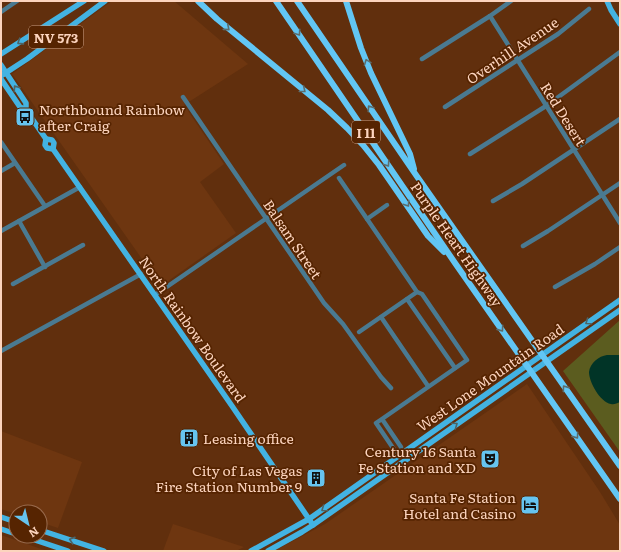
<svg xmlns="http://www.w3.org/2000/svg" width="621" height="552" viewBox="0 0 621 552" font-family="Literata,serif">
<rect width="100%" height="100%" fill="#612f0d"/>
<g fill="#6e3610">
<polygon points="112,1 174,1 248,64 184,105 224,164 200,182 236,233 161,286 12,74"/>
<polygon points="527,384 600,492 620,525 620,551 274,551 325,524"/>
<polygon points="1,431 82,462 58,528 40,522 40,512 16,512 16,514 1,509"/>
<polygon points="173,524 244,547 236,551 163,551"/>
<polygon points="1,535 47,551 1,551"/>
</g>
<polygon fill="#5b5c1f" points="620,320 620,452 563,371"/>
<path fill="#013427" d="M607 355H620V402C617 403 614 405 611 404 600 402 589 382 589 372 590 363 599 356 607 355Z"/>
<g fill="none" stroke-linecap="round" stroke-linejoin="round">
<g stroke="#4a7a91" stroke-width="4.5">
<polyline points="1,12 17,1"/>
<polyline points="490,16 620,223"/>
<polyline points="422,59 490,16 511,1"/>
<polyline points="183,97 324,303 343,324 381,377 391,388"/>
<polyline points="445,107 558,34 589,9"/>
<polyline points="1,142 45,206"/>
<polyline points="470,154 546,106 620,52"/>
<polyline points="1,171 15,163"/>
<polyline points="339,178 417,292 422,294 467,360 382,419 376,423 395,451 401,454 401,447 382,419"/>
<polyline points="493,201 522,184 620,119"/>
<polyline points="367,219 387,205"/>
<polyline points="19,221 45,267"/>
<polyline points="1,231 80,187"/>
<polyline points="523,246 548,231 620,183"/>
<polyline points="13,284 83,245"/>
<polyline points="555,287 595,264 620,247"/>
<polyline points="155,295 232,242 344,165"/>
<polyline points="407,299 455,368"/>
<polyline points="381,317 428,386"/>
<polyline points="359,332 417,292"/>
<polyline points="1,351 141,274"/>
</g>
<g stroke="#43b3e2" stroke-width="5.5">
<polyline points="607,1 611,10 620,24"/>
<polyline points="1,54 84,1"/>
<polyline points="1,65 26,103 26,110"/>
<polyline points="1,76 27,59 105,1"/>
<polyline points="1,79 20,107 26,110 46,139 45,145 47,148 53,149 232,406 313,525"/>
<polyline points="46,139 52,140 54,143 53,149"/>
<polyline points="1,517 16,522"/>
<polyline points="1,529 16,534"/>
<polyline points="40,530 104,551"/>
<polyline points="23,536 68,551"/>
<polyline points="251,551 309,519 620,300"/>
<polyline points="268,551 302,532 313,525 620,310"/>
</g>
<g stroke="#62c6f4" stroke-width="6">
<polyline points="198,1 217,19 328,110 347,128 363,145 379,165 428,236 444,252"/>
<polyline points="276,1 455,263 620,499"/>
<polyline points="297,1 416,175 620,466"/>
<polyline points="346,1 361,48 371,73 410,154 414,169"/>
</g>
</g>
<defs><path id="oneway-chevron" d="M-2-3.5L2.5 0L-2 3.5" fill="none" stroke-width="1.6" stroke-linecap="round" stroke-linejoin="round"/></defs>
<g stroke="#5b6d6e">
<use href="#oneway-chevron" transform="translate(227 28) rotate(40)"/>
<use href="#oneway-chevron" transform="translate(298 33) rotate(56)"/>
<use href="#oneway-chevron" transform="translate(367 62) rotate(-111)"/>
<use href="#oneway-chevron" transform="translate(303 90) rotate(39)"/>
<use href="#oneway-chevron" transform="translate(370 108) rotate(-124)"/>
<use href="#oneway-chevron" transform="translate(387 164) rotate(56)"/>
<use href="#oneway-chevron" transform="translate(407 204) rotate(56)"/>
<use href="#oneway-chevron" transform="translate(501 329) rotate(55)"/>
<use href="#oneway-chevron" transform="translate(565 388) rotate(-125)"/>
<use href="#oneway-chevron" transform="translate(576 436) rotate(55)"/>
</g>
<g stroke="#4d6466">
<use href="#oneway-chevron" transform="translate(20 42) rotate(147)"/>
<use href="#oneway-chevron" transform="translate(16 88) rotate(-124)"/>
<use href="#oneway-chevron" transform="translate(588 322) rotate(145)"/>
<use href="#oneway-chevron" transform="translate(455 425) rotate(-35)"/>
<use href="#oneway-chevron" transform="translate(324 509) rotate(145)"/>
<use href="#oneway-chevron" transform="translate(72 540) rotate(-162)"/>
</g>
<defs>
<symbol id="bus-square" viewBox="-11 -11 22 22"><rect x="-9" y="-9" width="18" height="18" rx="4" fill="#66c4ef" stroke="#562401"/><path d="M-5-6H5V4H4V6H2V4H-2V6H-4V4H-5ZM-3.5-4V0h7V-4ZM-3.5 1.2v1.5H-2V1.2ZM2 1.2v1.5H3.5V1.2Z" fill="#111"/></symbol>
<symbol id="building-square" viewBox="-11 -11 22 22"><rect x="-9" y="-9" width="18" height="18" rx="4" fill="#66c4ef" stroke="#562401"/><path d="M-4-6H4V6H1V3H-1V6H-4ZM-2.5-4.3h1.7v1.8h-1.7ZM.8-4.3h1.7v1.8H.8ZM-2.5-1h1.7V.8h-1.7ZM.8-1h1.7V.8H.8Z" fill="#111"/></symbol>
<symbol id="theatre-square" viewBox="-11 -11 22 22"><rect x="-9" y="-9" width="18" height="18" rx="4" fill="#66c4ef" stroke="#562401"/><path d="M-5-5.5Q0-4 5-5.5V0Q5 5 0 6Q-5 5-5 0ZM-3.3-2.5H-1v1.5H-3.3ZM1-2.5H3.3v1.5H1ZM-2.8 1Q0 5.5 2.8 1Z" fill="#111"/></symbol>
<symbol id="hotel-square" viewBox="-11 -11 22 22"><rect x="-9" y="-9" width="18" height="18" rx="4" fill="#66c4ef" stroke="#562401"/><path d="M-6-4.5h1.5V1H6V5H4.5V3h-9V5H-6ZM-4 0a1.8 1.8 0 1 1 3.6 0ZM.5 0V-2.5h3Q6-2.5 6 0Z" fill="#111"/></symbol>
</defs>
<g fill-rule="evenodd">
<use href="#bus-square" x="14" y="106" width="22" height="22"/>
<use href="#building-square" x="178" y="427" width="22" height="22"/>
<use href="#theatre-square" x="479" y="448" width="22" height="22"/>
<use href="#building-square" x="305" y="467" width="22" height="22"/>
<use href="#hotel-square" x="519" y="494" width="22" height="22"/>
</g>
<g text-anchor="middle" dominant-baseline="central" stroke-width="3.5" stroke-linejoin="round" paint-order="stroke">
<g fill="#562401" stroke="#ca9f85" stroke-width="1">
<rect x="29" y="26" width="54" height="22" rx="3"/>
<rect x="352" y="121" width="28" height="22" rx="3"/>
</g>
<g font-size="13" font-weight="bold" fill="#fcd4be">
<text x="56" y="37">NV 573</text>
<text x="366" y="132">I 11</text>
</g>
<g font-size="14" fill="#fcd4be" stroke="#562401">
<text transform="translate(512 50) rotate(-34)">Overhill Avenue</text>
<text transform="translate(564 114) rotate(58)">Red Desert</text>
<text transform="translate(293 239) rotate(56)">Balsam Street</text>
<text transform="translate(457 244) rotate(55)">Purple Heart Highway</text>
<text transform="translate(193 329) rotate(55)">North Rainbow Boulevard</text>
<text transform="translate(490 377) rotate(-35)">West Lone Mountain Road</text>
</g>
<g font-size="14" fill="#fcd4be" stroke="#562401" text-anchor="end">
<text x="39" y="109" text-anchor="start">Northbound Rainbow<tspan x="39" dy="16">after Craig</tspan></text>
<text x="203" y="438" text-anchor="start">Leasing office</text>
<text x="476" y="451">Century 16 Santa<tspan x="476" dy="16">Fe Station and XD</tspan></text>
<text x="302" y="470">City of Las Vegas<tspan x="302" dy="16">Fire Station Number 9</tspan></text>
<text x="516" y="497">Santa Fe Station<tspan x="516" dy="16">Hotel and Casino</tspan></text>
</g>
</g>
<rect width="621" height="552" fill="none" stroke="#fcd4be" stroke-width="4"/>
<g transform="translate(28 524) rotate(145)"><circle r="19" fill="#562401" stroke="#986a4d"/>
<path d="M0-3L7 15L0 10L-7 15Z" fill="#66c4ef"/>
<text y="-6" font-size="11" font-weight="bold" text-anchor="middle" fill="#fcd4be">N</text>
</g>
</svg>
